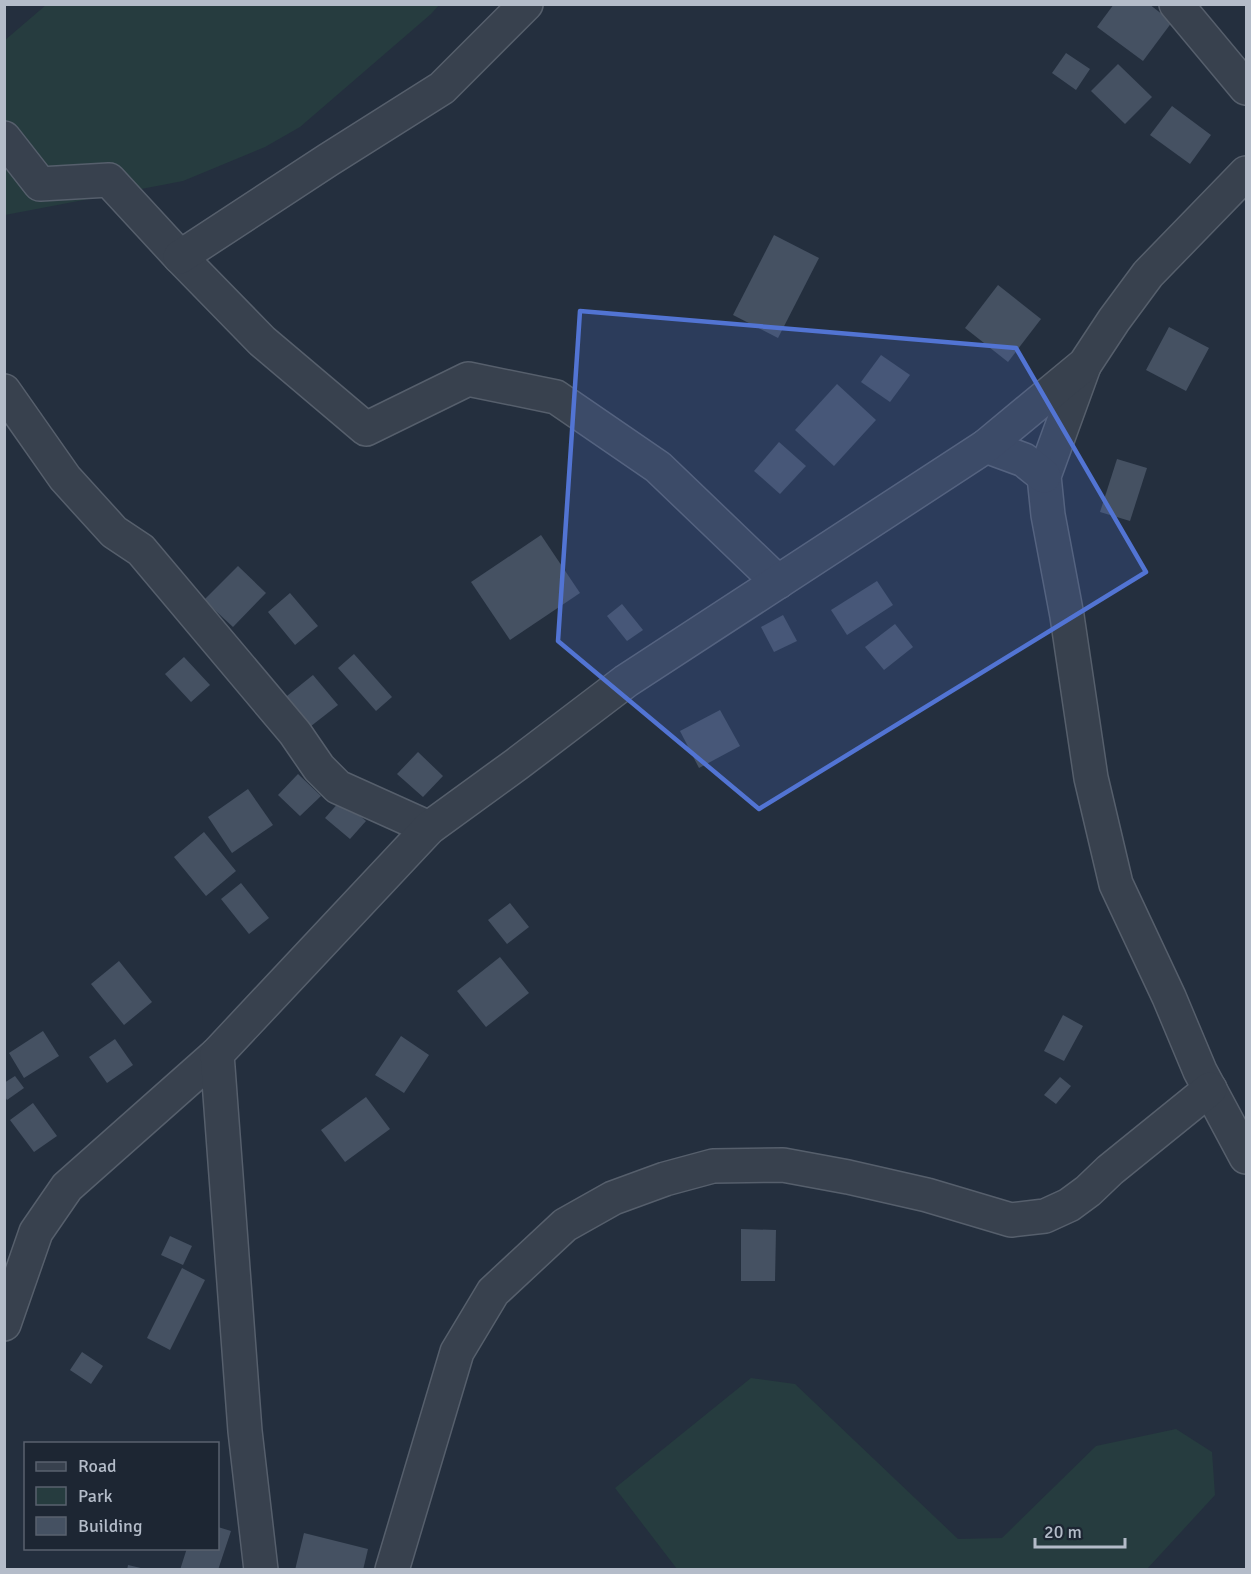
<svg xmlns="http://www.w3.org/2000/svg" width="1251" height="1574" viewBox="0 0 1251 1574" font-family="Signika,sans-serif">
<rect width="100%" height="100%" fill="#242f3e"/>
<g fill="#263c3f">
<polygon points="46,5 439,5 431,14 300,127 265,147 183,181 5,215 4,41"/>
<polygon points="751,1378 795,1384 958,1539 1002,1538 1096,1446 1176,1429 1212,1452 1215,1495 1147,1569 677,1569 615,1488"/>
</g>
<g fill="#455162">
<polygon points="1114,4 1149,4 1172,22 1143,61 1097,27"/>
<polygon points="1066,53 1090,69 1076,90 1052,73"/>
<polygon points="1118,64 1152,97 1125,124 1091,91"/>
<polygon points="1172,106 1211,135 1190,164 1150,135"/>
<polygon points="774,235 819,258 778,338 733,315"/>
<polygon points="998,285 1041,319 1008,362 965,328"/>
<polygon points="1169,327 1209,348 1186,391 1146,370"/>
<polygon points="881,355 910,375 890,402 861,382"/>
<polygon points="837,384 876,420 834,466 795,430"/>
<polygon points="779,442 806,466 780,494 754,471"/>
<polygon points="1117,459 1147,468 1130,521 1100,512"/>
<polygon points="541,535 580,593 510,640 471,582"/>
<polygon points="238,566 266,593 233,627 204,600"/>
<polygon points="877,581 893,605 847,635 831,610"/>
<polygon points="290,593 318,626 295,645 268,612"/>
<polygon points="622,604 643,630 627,641 607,616"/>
<polygon points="783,615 797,641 774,652 761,627"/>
<polygon points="895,624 913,647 884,670 865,647"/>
<polygon points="354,654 392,697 376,711 338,668"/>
<polygon points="184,657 210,685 191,702 165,674"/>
<polygon points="313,675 338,705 306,730 282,700"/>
<polygon points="720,710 740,746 699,768 680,731"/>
<polygon points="418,752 443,776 423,797 397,774"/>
<polygon points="298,774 321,796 300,816 278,795"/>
<polygon points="248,789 273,825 232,853 208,817"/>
<polygon points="341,800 366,821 350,839 325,818"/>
<polygon points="204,832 236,871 206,896 174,857"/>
<polygon points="241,883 269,918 249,934 221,899"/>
<polygon points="510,903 529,927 507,944 488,920"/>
<polygon points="500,957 529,993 486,1027 457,991"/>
<polygon points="119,961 152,1002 124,1025 91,984"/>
<polygon points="1063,1015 1083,1026 1064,1061 1044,1051"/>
<polygon points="43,1031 59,1056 24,1078 9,1053"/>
<polygon points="401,1036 429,1055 404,1093 375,1075"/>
<polygon points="115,1039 133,1065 107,1083 89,1057"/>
<polygon points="15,1076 24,1088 7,1100 4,1095 4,1083"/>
<polygon points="1060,1077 1071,1086 1056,1104 1044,1095"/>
<polygon points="366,1097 390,1129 345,1162 321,1130"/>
<polygon points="33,1103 57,1136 34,1152 10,1120"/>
<polygon points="741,1229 776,1230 775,1281 741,1281"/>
<polygon points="170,1236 192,1246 183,1265 161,1255"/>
<polygon points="182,1268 205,1280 170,1350 147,1338"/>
<polygon points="82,1352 103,1366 91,1384 70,1370"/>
<polygon points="218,1527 231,1531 218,1570 180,1570 187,1548 218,1548"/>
<polygon points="304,1533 368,1549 363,1570 295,1570"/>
<polygon points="128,1565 145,1569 145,1570 127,1570"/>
</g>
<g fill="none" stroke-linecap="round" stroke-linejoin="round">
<defs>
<g id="minor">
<polyline points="1176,4 1246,88"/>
<polyline points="4,138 40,184 109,180 180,257 262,341 366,429 468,379 556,397 658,467 778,582"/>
<polyline points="180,257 328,160 442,88 526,4"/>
<polyline points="1084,366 1044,476 1048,515 1067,616 1091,778 1116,884 1169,997 1200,1071 1246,1157"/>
<polyline points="4,391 65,478 114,532 141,550 295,733 319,768 338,787 429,828"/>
<polyline points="986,446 1024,460 1044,476"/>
<polyline points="4,1324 36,1232 67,1187 217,1054"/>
<polyline points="261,1570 245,1431 217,1054 429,828 517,764 626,681 986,446 1085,364 1114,320 1148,274 1246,173"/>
<polyline points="392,1570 457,1352 493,1292 565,1225 613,1198 665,1179 713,1166 783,1165 848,1177 927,1195 1011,1220 1045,1216 1069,1205 1088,1191 1110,1170 1210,1089"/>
</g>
</defs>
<use href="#minor" stroke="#565f6c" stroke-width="36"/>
<use href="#minor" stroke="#38414e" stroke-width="33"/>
</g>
<path fill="#5274d3" fill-opacity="0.2" stroke="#5274d3" stroke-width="4.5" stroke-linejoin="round" d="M580 311 1016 348 1146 572 759 809 558 641Z"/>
<rect width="1251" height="1574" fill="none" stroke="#b4bcc9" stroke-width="12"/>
<rect x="24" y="1442" width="195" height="108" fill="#1d2633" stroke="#59626f" stroke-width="1.5"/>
<rect x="36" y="1462" width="30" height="9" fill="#38414e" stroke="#59626f" stroke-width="1.5"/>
<text x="78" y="1472" font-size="18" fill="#b4bcc9">Road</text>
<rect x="36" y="1487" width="30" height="18" fill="#263c3f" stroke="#59626f" stroke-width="1.5"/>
<text x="78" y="1502" font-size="18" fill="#b4bcc9">Park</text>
<rect x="36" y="1517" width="30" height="18" fill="#455162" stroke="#59626f" stroke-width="1.5"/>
<text x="78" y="1532" font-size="18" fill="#b4bcc9">Building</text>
<path d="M1035 1538v9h90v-9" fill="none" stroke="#b4bcc9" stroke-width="3"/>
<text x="1044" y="1538" font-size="18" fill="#b4bcc9" stroke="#1d2633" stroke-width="4.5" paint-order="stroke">20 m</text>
</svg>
